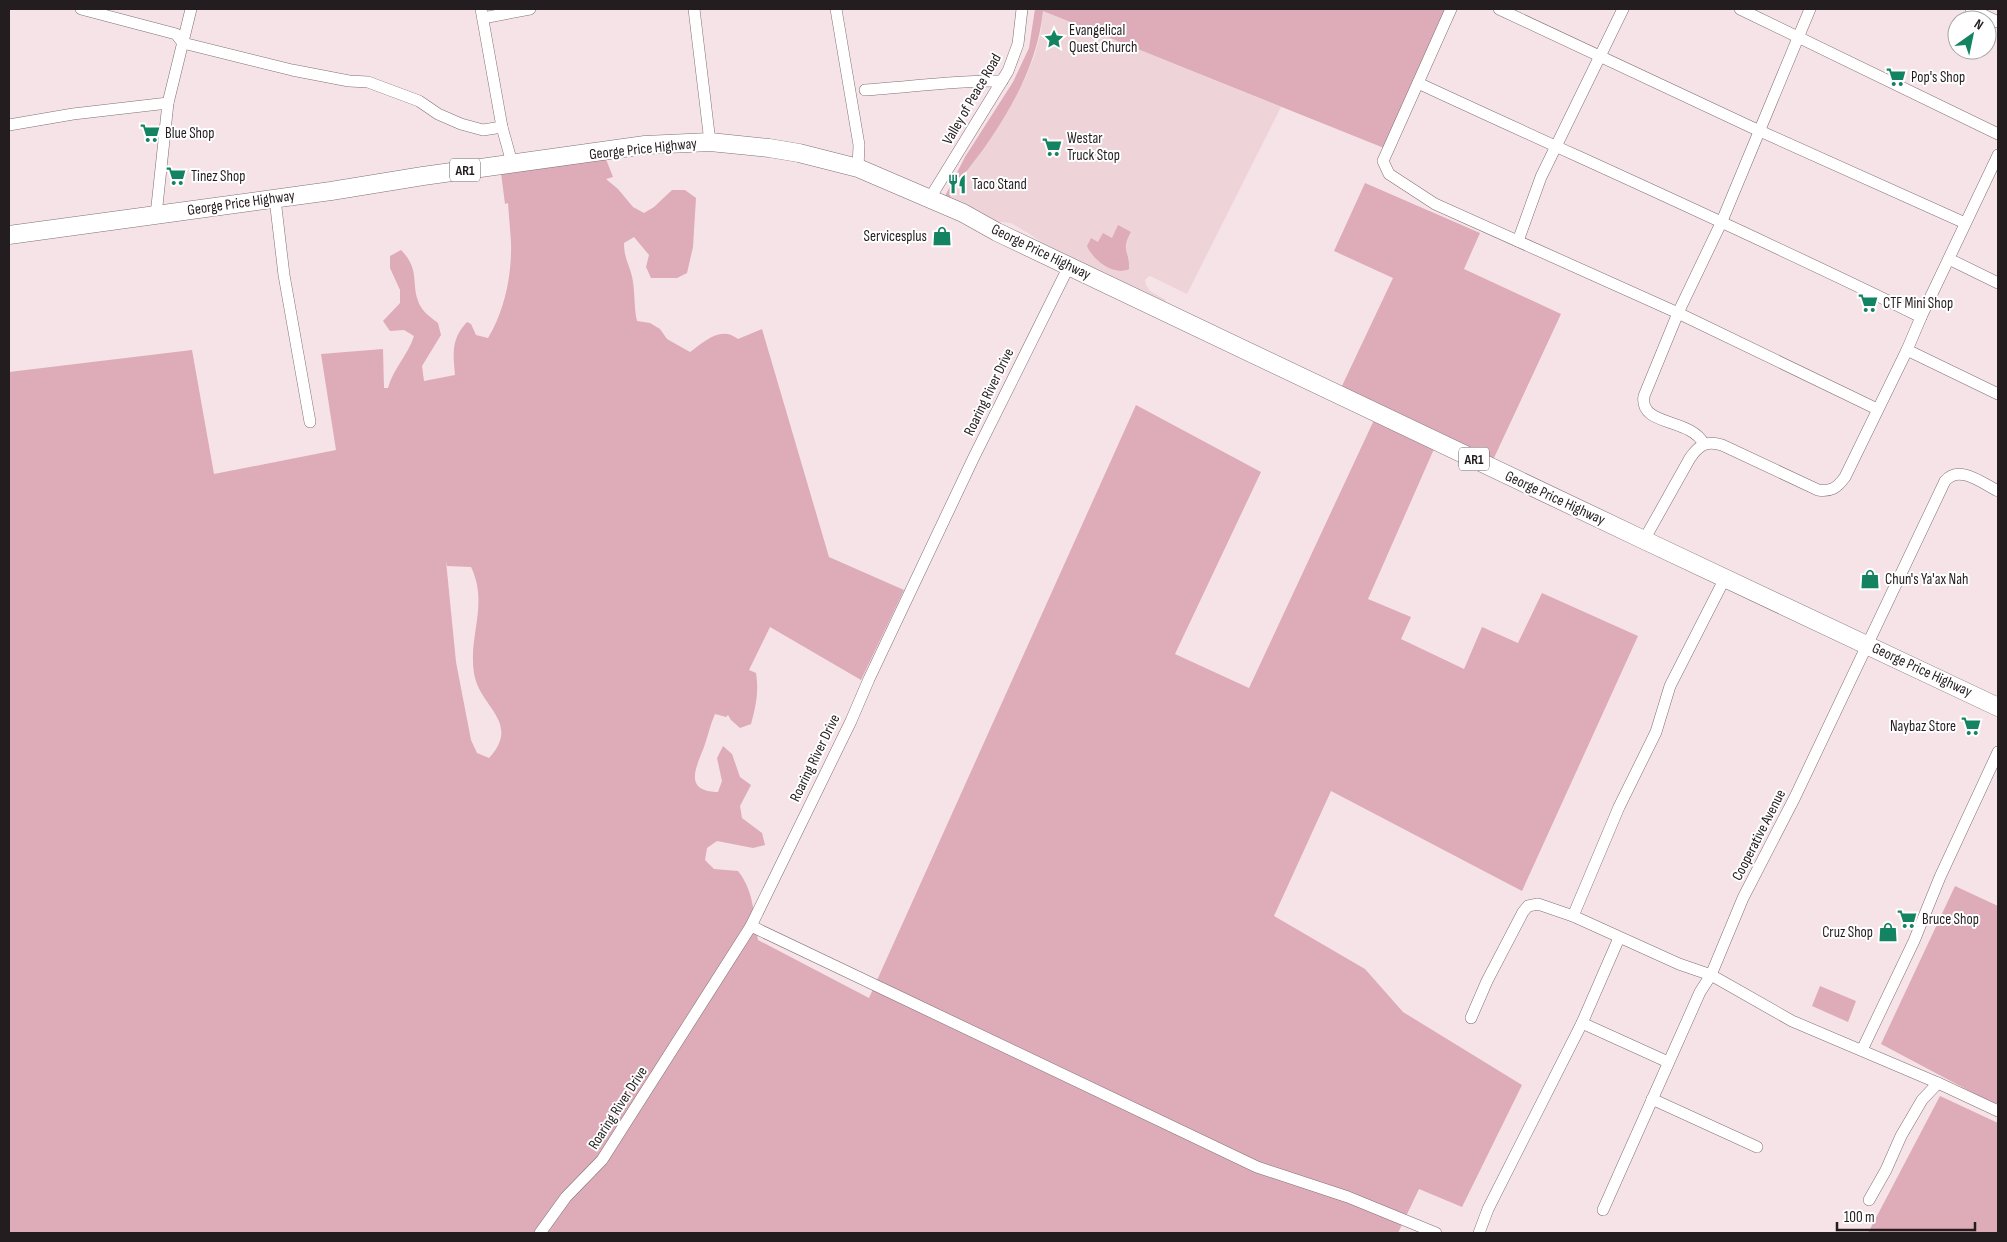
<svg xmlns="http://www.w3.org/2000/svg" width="2007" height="1242" viewBox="0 0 2007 1242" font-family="'Sofia Sans Condensed',sans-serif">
<rect width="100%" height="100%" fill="#f6e3e7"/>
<path fill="#eed3d9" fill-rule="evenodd" d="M1043 11 1281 107 1187 294 1150 276 1147 278 1145 280 1146 285 1150 291 1166 300 1164 304 1050 249 1030 234 1011 223 991 221 948 201 956 184 987 144 1024 81 1034 57 1041 32ZM1131 232 1126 241 1125 250 1126 271H1116L1107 267 1090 253 1091 238 1098 242Z"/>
<g fill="#deabb8" fill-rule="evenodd">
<path d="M1035 9H1446L1384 148 1043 11C1038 60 1015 103 987 144 974 163 958 179 948 201L944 198 965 157 1013 82 1029 48Z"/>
<path d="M606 159 613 177 606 179 618 189 633 207 644 213 654 207 672 190H685L696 198 693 247 687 273 677 278H651L646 267 649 255 634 237 624 243C624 261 631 266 633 282 635 295 634 308 637 321L650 323 660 329 667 339 690 352C704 342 721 325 738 339L762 329 829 557 904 590 861 680 770 627 749 670 756 673C759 691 756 706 751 724L740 728 731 720 728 715 726 717 715 714C710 725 708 736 704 747 696 768 683 791 718 792L722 781 717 758 723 746 732 754 740 777 751 785 740 806 742 818 762 833 765 845 753 848 717 841 707 848 705 860 714 869 738 871C754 891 754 916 758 940L869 998 1136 405 1261 472 1175 654 1249 688 1374 420 1434 449 1368 599 1411 617 1401 639 1464 669 1482 627 1518 643 1542 593 1638 636 1522 891 1331 791 1274 916 1365 969 1403 1012 1522 1085 1462 1207 1419 1189 1398 1233H9V372L192 350 214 474 336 450 321 354 383 349 384 388H388C393 369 408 355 414 336L404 330 390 331 383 321 400 303V290L390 268V256L401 250C422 271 409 286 421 307 425 314 432 318 438 323L441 335 422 366 424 381 455 375C453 353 451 339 467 322L471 324 476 335 488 338C505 310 512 274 511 242 510 229 509 216 508 203L505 204 501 173ZM446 561 447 566 471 567C489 604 468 636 474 673 479 707 522 722 489 758L477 753 471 740 456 662Z"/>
<polygon points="1365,183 1480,233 1464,269 1561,314 1493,460 1341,388 1393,278 1334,251"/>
<path d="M1118 225 1131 232C1120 251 1130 251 1129 269 1114 277 1092 259 1087 246L1091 238 1098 242 1103 233 1112 238Z"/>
<polygon points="1955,886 1998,906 1998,1103 1994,1104 1881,1044"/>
<polygon points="1820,986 1856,1001 1848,1022 1812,1006"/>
<polygon points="1940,1096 1998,1123 1998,1233 1868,1233"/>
</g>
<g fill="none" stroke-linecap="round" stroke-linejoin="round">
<defs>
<g id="minor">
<polyline points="81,9 176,34 183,43 292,70 349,81 368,82 419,101 438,114 461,124 483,130 502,127"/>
<polyline points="481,9 502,127 512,163"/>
<polyline points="694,9 710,142"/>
<polyline points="836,9 859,145 858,168"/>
<polyline points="1451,9 1383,161 1389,174 1435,204 1678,313 1877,409"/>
<polyline points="1499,9 1751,127 1965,223"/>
<polyline points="1740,9 1998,134"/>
<polyline points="1971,9 1998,22"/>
<polyline points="483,18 530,9"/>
<path d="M1418 83C1586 161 1755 235 1921 317"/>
<path d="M865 90C910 87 957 80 1002 81"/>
<polyline points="9,125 73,114 168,103"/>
<polyline points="930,198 1008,71 1018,44 1022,9"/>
<polyline points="275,199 284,275 310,422"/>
<polyline points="156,215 168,103 191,9"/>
<polyline points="1518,241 1541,177 1623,9"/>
<polyline points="1949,259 1998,283"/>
<polyline points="1907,350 1998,394"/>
<path d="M1704 444C1690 417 1639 427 1644 396L1678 313 1722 221 1810 9"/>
<path d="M1644 540 1690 458C1699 445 1707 440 1722 445L1818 490C1831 492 1837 488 1845 477L1907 350 1921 317 1998 155"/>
<polyline points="1573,916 1619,807 1656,732 1670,686 1725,578"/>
<polyline points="751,926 1257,1167 1348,1197 1436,1233"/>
<polyline points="1471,1018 1487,981 1523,912 1528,906 1538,904 1573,916 1679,964 1711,975 1792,1021 1938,1083 1998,1111"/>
<polyline points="1582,1023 1668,1062"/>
<polyline points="1862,1050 1914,941 1940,877 1998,752"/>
<polyline points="1652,1099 1757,1147"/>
<polyline points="1869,1200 1886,1170 1901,1136 1922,1100 1938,1083"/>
<path d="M1603 1210 1700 992 1711 975 1743 898 1795 797 1945 481C1959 464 1982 483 1998 491"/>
<polyline points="540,1233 566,1197 602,1160 751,926 851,721 869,679 973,459 1069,266"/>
<polyline points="1479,1233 1488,1209 1582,1023 1619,938"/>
</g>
<polyline id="highway" points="9,235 331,191 423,176 645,145 710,142 769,148 799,153 858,168 963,213 997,232 1644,540 1998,707"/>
</defs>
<use href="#minor" stroke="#817074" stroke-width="12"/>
<use href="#highway" stroke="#817074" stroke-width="19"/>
<use href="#minor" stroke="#fff" stroke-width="11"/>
<use href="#highway" stroke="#fff" stroke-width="18"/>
</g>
<defs>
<symbol id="sight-bare" viewBox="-9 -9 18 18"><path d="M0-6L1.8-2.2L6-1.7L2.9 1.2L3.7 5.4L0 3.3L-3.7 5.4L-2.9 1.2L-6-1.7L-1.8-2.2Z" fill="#148361" stroke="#fff" stroke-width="2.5" paint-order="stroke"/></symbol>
<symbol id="supermarket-bare" viewBox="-9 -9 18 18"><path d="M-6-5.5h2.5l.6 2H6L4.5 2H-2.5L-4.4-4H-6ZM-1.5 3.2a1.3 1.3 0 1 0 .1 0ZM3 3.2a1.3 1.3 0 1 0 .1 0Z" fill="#148361" stroke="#fff" stroke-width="2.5" paint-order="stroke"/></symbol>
<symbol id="restaurant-bare" viewBox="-9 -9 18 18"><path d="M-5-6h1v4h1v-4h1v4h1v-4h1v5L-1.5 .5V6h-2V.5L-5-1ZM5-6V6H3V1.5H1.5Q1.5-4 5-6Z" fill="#148361" stroke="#fff" stroke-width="2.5" paint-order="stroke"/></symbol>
<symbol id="shop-bare" viewBox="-9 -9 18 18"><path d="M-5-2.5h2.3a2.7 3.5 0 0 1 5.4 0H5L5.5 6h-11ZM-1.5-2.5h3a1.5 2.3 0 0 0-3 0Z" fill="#148361" stroke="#fff" stroke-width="2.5" paint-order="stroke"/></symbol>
</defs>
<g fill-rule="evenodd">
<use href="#sight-bare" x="1040" y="25" width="28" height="28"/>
<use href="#supermarket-bare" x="1882" y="63" width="28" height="28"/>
<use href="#supermarket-bare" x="136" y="119" width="28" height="28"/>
<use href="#supermarket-bare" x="1038" y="133" width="28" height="28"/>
<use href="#supermarket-bare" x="162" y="162" width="28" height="28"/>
<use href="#restaurant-bare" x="943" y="170" width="28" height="28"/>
<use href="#shop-bare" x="928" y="222" width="28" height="28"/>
<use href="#supermarket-bare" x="1854" y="289" width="28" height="28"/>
<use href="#shop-bare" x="1856" y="565" width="28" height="28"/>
<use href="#supermarket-bare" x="1957" y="712" width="28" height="28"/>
<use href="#supermarket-bare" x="1893" y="905" width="28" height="28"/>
<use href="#shop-bare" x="1874" y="918" width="28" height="28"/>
</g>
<g text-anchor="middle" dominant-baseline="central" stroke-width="4" stroke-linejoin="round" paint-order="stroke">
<g fill="#fff" stroke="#666162" stroke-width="1">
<rect x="450" y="158.5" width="30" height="23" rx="4"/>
<rect x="1459" y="447.5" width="30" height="23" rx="4"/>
</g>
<g font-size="14" font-weight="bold" fill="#241d1f">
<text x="465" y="170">AR1</text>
<text x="1474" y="459">AR1</text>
</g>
<g font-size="15" fill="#241d1f" stroke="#fff" text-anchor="start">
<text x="1069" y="30">Evangelical<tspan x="1069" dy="17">Quest Church</tspan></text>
<text x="1911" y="77">Pop's Shop</text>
<text x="165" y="133">Blue Shop</text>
<text x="1067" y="138">Westar<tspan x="1067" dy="17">Truck Stop</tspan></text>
<text x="191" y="176">Tinez Shop</text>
<text x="972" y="184">Taco Stand</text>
<text x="927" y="236" text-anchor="end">Servicesplus</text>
<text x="1883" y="303">CTF Mini Shop</text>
<text x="1885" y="579">Chun's Ya'ax Nah</text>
<text x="1956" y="726" text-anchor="end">Naybaz Store</text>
<text x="1922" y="919">Bruce Shop</text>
<text x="1873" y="932" text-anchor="end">Cruz Shop</text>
</g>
<g font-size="15" fill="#241d1f" stroke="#fff">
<text transform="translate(972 99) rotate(-60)">Valley of Peace Road</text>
<text transform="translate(643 149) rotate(-6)">George Price Highway</text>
<text transform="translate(241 203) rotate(-8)">George Price Highway</text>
<text transform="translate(1041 252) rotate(26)">George Price Highway</text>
<text transform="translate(989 392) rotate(-64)">Roaring River Drive</text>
<text transform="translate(1555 498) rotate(25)">George Price Highway</text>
<text transform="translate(1922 670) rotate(25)">George Price Highway</text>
<text transform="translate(815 758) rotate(-64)">Roaring River Drive</text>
<text transform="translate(1759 835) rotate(-63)">Cooperative Avenue</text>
<text transform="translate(618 1108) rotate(-57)">Roaring River Drive</text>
</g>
</g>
<rect width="2007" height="1242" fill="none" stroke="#241d1f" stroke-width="20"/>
<g transform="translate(1972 35) rotate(33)"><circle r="24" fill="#ffffff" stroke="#a7a5a5"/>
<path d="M0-4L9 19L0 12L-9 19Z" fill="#148361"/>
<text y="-8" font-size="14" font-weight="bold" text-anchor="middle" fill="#241d1f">N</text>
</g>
<path d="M1837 1222v8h138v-8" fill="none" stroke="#241d1f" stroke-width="2.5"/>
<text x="1844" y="1222" font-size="15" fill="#241d1f" stroke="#ffffff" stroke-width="4" paint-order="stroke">100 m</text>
</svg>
